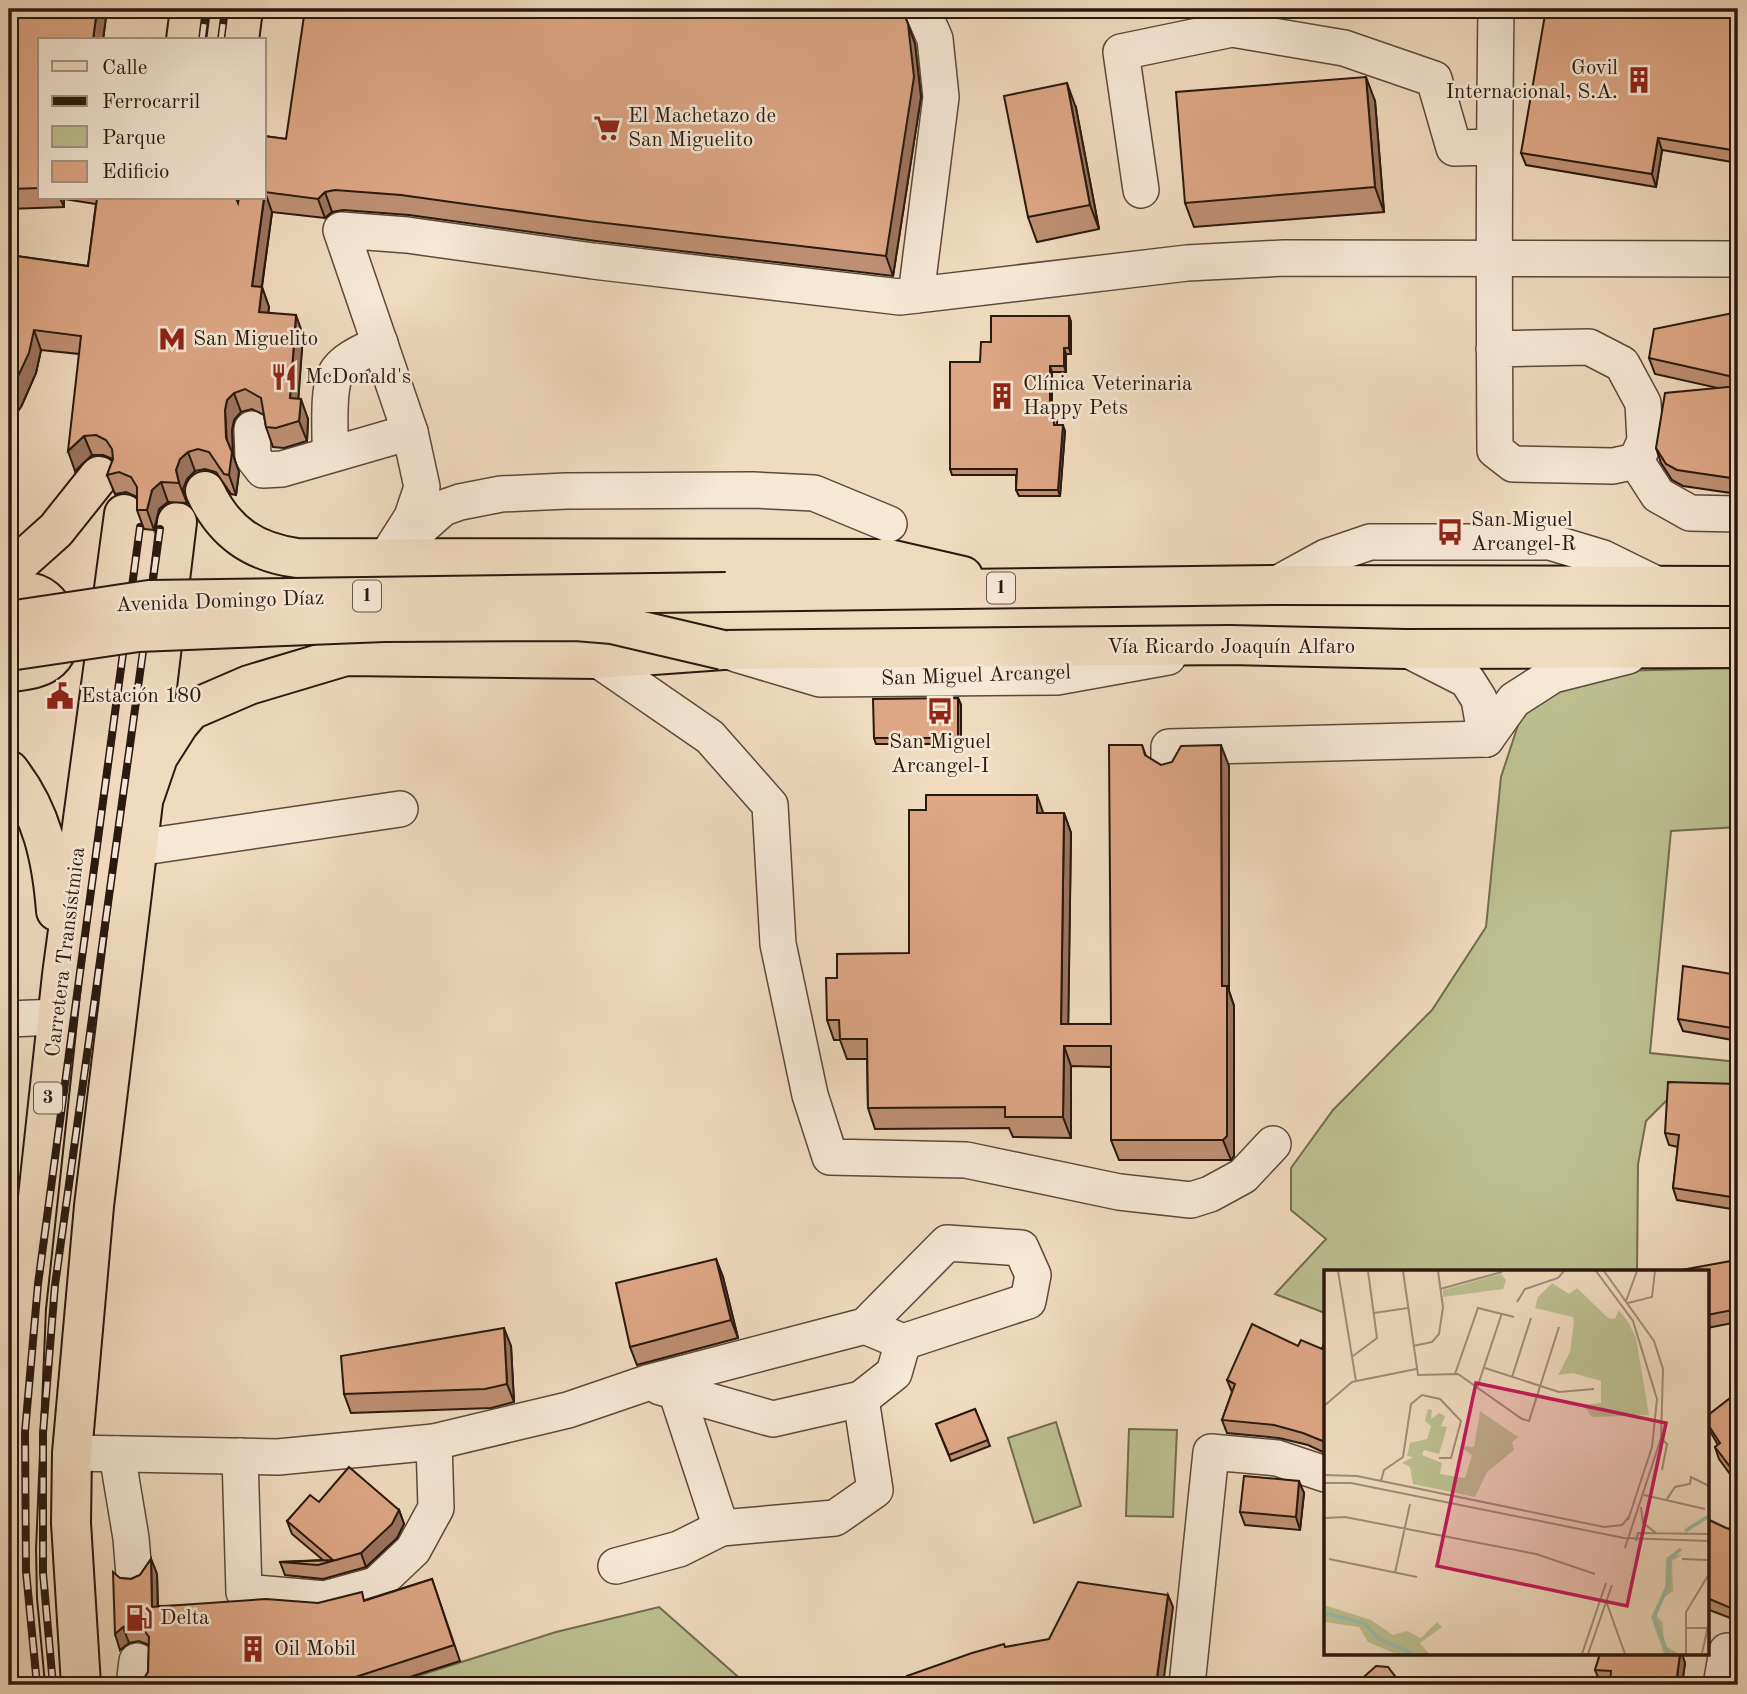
<svg xmlns="http://www.w3.org/2000/svg" width="1747" height="1694" viewBox="0 0 1747 1694" font-family="'Old Standard TT',serif">
<rect width="100%" height="100%" fill="#f0dbbe"/>
<filter id="stains"><feTurbulence type="fractalNoise" baseFrequency=".00286" numOctaves="4"/><feColorMatrix values="0 0 0 0 .2 0 0 0 0 .09 0 0 0 0 .02 0 0 0 .5 -.17"/></filter>
<radialGradient id="worn" r=".72"><stop offset=".6" stop-color="#630" stop-opacity="0"/><stop offset="1" stop-color="#630" stop-opacity=".3"/></radialGradient>
<g fill="#bcc090" stroke="#726c4f" stroke-width="2">
<polygon points="1738,668 1738,827 1671,831 1650,1053 1738,1062 1738,1098 1672,1095 1646,1121 1638,1164 1637,1272 1325,1272 1325,1313 1275,1294 1326,1239 1291,1210 1291,1168 1333,1110 1432,1010 1486,927 1501,777 1521,716 1549,684 1613,671"/>
<polygon points="1056,1422 1081,1506 1034,1523 1008,1438"/>
<polygon points="1129,1429 1177,1430 1173,1517 1126,1516"/>
<polygon points="659,1607 744,1682 755,1685 389,1685 556,1632"/>
</g>
<g fill="none" stroke-linecap="round" stroke-linejoin="round">
<defs>
<g id="minor">
<polyline points="1141,190 1121,52 1232,29 1344,48 1434,79 1454,148 1494,147"/>
<polyline points="916,295 941,97 935,39 922,9"/>
<path d="M1494 349 1589 347 1622 364 1643 403 1645 441 1636 461 1613 466 1513 464 1495 450C1494 303 1494 156 1496 9"/>
<polyline points="252,429 253,457 263,470 282,469 410,432"/>
<path d="M330 454C331 435 326 386 338 370 348 357 366 351 380 343"/>
<polyline points="1636,461 1658,495 1690,513 1738,514"/>
<polyline points="406,541 443,508 460,502 501,494 566,491 753,490 814,493 889,524"/>
<polyline points="386,558 412,517 422,487 410,432 341,230 407,235 593,261 900,297 1187,263 1284,258 1738,259"/>
<polyline points="1275,585 1326,557 1370,542 1550,542 1603,558 1660,586"/>
<polyline points="1406,649 1467,680 1479,699 1486,739"/>
<polyline points="736,654 820,679 1057,677 1168,657"/>
<polyline points="597,659 710,737 770,805 778,944 810,1095 830,1157 966,1160 1119,1192 1191,1200 1210,1194 1243,1176 1273,1144"/>
<polyline points="1486,739 1514,700 1553,675 1628,656"/>
<polyline points="1169,765 1169,747 1486,739"/>
<polyline points="137,848 400,809"/>
<polyline points="9,1019 57,1017"/>
<polyline points="660,1387 773,1419 861,1399 894,1373 903,1342"/>
<polyline points="676,1391 721,1528 835,1518 875,1490 861,1399"/>
<polyline points="72,1453 278,1457 434,1442 568,1410 647,1383 865,1326 903,1342 1028,1301 1033,1275 1021,1248 947,1243 865,1326"/>
<polyline points="117,1454 131,1538 134,1575"/>
<polyline points="240,1456 244,1592 325,1599 376,1585 413,1550 436,1508 434,1442"/>
<polyline points="616,1566 679,1549 721,1528"/>
<polyline points="134,1685 137,1661"/>
<polyline points="1187,1685 1211,1452 1277,1458 1325,1474"/>
<polyline points="1721,1685 1727,1651"/>
</g>
<g id="major">
<polyline points="186,40 190,9"/>
<polyline points="239,40 243,9"/>
<path d="M205 491C224 532 253 552 297 558L889 559 963 576"/>
<polyline points="9,572 56,530 99,476"/>
<polyline points="726,592 1275,585 1738,586"/>
<path d="M9 593C18 592 27 591 36 594 61 604 70 647 46 663 36 670 20 670 9 673"/>
<path d="M9 770C42 812 52 859 56 911"/>
<polyline points="145,795 158,757 179,724 191,710 249,685 346,656 597,659 723,650 1230,645 1406,649 1738,648"/>
<polyline points="25,1685 17,1599 16,1549 26,1308 62,975 124,514"/>
<polyline points="81,1685 71,1523 72,1453 94,1206 177,522"/>
</g>
</defs>
<use href="#minor" stroke="#5b4a3a" stroke-width="38"/>
<use href="#major" stroke="#29190e" stroke-width="42"/>
<use href="#minor" stroke="#f5e8d5" stroke-width="35"/>
<use href="#major" stroke="#f0dbbe" stroke-width="38"/>
<defs>
<g id="rail">
<polyline points="202,40 206,9"/>
<polyline points="221,40 225,9"/>
<polyline points="37,1685 26,1571 25,1432 38,1284 140,527"/>
<polyline points="53,1685 43,1573 43,1433 55,1285 160,529"/>
</g>
</defs>
<use href="#rail" stroke="#29190e" stroke-width="8"/>
<use href="#rail" stroke="#f5e8d5" stroke-width="5" stroke-dasharray="16" stroke-linecap="butt"/>
<defs>
<g id="major-bridge">
<polyline points="9,621 149,600 726,592"/>
<polyline points="9,651 138,632 384,622 576,621 612,624 723,650"/>
</g>
</defs>
<use href="#major-bridge" stroke="#29190e" stroke-width="42" stroke-linecap="butt"/>
<use href="#major-bridge" stroke="#f0dbbe" stroke-width="38"/>
</g>
<g fill="#be8f72" stroke="#29190e" stroke-width="2">
<polygon points="9,9 107,9 103,40 40,40 40,198 236,198 238,203 264,136 286,139 902,9 915,44 921,97 893,276 596,241 409,215 343,210 332,212 325,218 272,212 262,287 269,307 268,313 303,335 298,399 308,419 307,441 284,448 273,447 266,427 264,415 252,409 241,412 234,420 232,430 233,455 239,472 236,495 231,494 216,472 205,469 195,471 187,479 183,489 187,503 168,502 159,509 154,530 144,529 137,510 137,497 126,492 115,494 107,475 113,459 103,455 92,455 75,471 79,354 41,350 36,373 21,407 9,255 88,266 96,204 64,199 64,207 9,209"/>
<polygon points="1738,9 1738,163 1662,150 1656,187 1526,165 1521,153"/>
<polygon points="1375,101 1384,212 1194,227 1185,203"/>
<polygon points="1076,108 1099,229 1037,242 1028,217"/>
<polygon points="1738,312 1738,494 1683,486 1672,480 1661,463 1656,448 1718,388 1655,374 1649,358"/>
<polygon points="1069,316 1071,322 1071,354 1066,354 1066,372 1052,372 1052,414 1054,414 1057,420 1057,425 1065,431 1060,496 1019,496 1016,490 1016,475 952,475 950,469 980,362"/>
<polygon points="958,698 961,705 961,744 876,744 874,738"/>
<polygon points="1142,745 1146,756 1161,765 1229,766 1229,991 1234,1006 1234,1156 1231,1160 1119,1160 1111,1140 1111,1067 1071,1066 1071,1138 1013,1137 1009,1128 875,1129 868,1108 867,1059 847,1059 840,1040 834,1040 827,1020 837,978 909,953 1043,813 1064,813 1071,833 1068,1024 1111,1024"/>
<polygon points="1738,975 1738,1041 1683,1031 1678,1019"/>
<polygon points="1738,1084 1738,1210 1677,1200 1673,1188 1678,1147 1669,1145 1665,1133"/>
<polygon points="716,1259 723,1277 738,1338 637,1365 630,1347"/>
<polygon points="1731,1261 1737,1281 1738,1281 1738,1322 1707,1328 1707,1272"/>
<polygon points="1325,1341 1325,1453 1308,1445 1279,1438 1227,1433 1222,1420 1232,1392 1227,1380 1298,1346 1322,1349"/>
<polygon points="511,1346 514,1402 491,1408 351,1413 344,1394"/>
<polygon points="1738,1392 1738,1479 1735,1481 1719,1459 1715,1447 1718,1445 1707,1426 1707,1416"/>
<polygon points="975,1409 990,1446 951,1461 936,1424"/>
<polygon points="1304,1493 1300,1530 1245,1525 1240,1512"/>
<polygon points="319,1502 399,1510 404,1524 397,1538 366,1567 323,1579 285,1575 280,1562 323,1560 292,1534 287,1521"/>
<polygon points="1707,1519 1726,1528 1738,1532 1738,1621 1707,1609"/>
<polygon points="151,1559 157,1574 158,1606 318,1603 365,1600 432,1579 460,1661 385,1685 140,1685 148,1672 149,1645 139,1641 129,1643 120,1650 120,1578 131,1579 140,1575"/>
<polygon points="1600,1654 1682,1654 1685,1663 1682,1685 1610,1685 1610,1683 1600,1682 1595,1670"/>
</g>
<g fill="#9b745d" stroke="#29190e" stroke-width="2">
<polygon points="97,9 107,9 103,40 93,40"/>
<polygon points="908,24 915,44 921,97 893,276 886,256"/>
<polygon points="1366,77 1375,101 1384,212 1375,187"/>
<polygon points="1067,83 1076,108 1099,229 1090,205"/>
<polygon points="1658,138 1662,150 1656,187 1652,174"/>
<polygon points="265,192 272,212 259,306 252,286"/>
<polygon points="325,192 332,212 325,218 318,199"/>
<polygon points="60,198 63,198 64,199 64,207"/>
<polygon points="262,287 269,307 266,332 259,312"/>
<polygon points="296,315 303,335 297,418 290,398"/>
<polygon points="1069,316 1071,322 1071,354 1069,348"/>
<polygon points="34,330 41,350 36,373 21,407 9,424 9,394"/>
<polygon points="1064,348 1066,354 1066,372 1064,366"/>
<polygon points="1050,366 1052,372 1052,420 1050,414"/>
<polygon points="234,393 241,412 234,420 232,430 233,455 239,472 236,495 229,475 225,410 227,400"/>
<polygon points="301,399 308,419 307,441 299,421"/>
<polygon points="1063,425 1065,431 1060,496 1058,490"/>
<polygon points="84,436 92,455 75,471 68,451"/>
<polygon points="188,452 195,471 187,479 183,489 187,503 179,483 176,470 180,459"/>
<polygon points="161,482 168,502 159,509 154,530 147,510 152,490"/>
<polygon points="958,698 961,705 961,744 958,738"/>
<polygon points="1221,745 1229,766 1229,991 1234,1006 1234,1156 1231,1160 1223,1140 1222,986"/>
<polygon points="1037,795 1044,815 1037,813"/>
<polygon points="1064,813 1071,833 1068,1044 1061,1024"/>
<polygon points="1064,1046 1071,1066 1071,1138 1063,1117"/>
<polygon points="716,1259 723,1277 738,1338 731,1320"/>
<polygon points="1731,1261 1736,1273 1738,1285 1736,1281"/>
<polygon points="504,1328 511,1346 514,1402 507,1384"/>
<polygon points="1738,1462 1738,1479 1735,1481 1731,1468"/>
<polygon points="1299,1481 1304,1493 1300,1530 1296,1517"/>
<polygon points="399,1510 404,1524 397,1538 366,1567 361,1553"/>
<polygon points="151,1559 157,1574 158,1622 152,1607"/>
<polygon points="1168,1595 1173,1607 1163,1685 1156,1685"/>
<polygon points="123,1627 129,1643 120,1650 115,1634"/>
<polygon points="1680,1654 1682,1654 1685,1663 1682,1685 1676,1685"/>
</g>
<g fill="#dda685" stroke="#29190e" stroke-width="2">
<polygon points="9,9 97,9 93,40 40,40 40,188 9,189"/>
<polygon points="305,9 902,9 908,24 914,77 886,256 588,221 401,195 335,190 325,192 318,199 265,192 264,196 264,136 286,139"/>
<polygon points="1546,9 1738,9 1738,151 1658,138 1652,174 1521,153"/>
<polygon points="1366,77 1375,187 1185,203 1176,92"/>
<polygon points="1067,83 1090,205 1028,217 1004,96"/>
<polygon points="97,198 236,198 238,203 239,198 264,198 252,286 262,287 259,312 296,315 290,398 301,399 299,421 276,428 266,427 261,398 245,389 234,393 227,400 225,410 226,438 232,452 229,475 224,474 209,452 198,449 188,452 180,459 176,470 179,483 161,482 152,490 147,510 137,510 137,487 131,477 119,472 107,475 113,459 112,449 106,440 96,435 84,436 68,451 81,336 34,330 29,353 13,387 9,394 9,255 88,266"/>
<polygon points="1738,312 1738,378 1649,358 1654,329"/>
<polygon points="991,316 1069,316 1069,348 1064,348 1064,366 1050,366 1050,414 1054,414 1054,425 1063,425 1058,490 1016,490 1017,469 950,469 950,362 980,362 981,342 991,342"/>
<polygon points="1738,386 1738,479 1677,470 1666,464 1656,448 1665,393"/>
<polygon points="958,698 958,738 874,738 873,699"/>
<polygon points="1109,745 1142,745 1145,755 1161,765 1172,762 1181,746 1221,745 1222,986 1227,986 1227,1136 1223,1140 1111,1140 1111,1046 1064,1046 1063,1117 1005,1117 1005,1107 868,1108 867,1039 840,1039 839,1020 827,1020 826,978 837,978 837,954 909,953 909,810 926,810 926,795 1037,795 1037,813 1064,813 1061,1024 1111,1024"/>
<polygon points="1683,966 1738,975 1738,1029 1678,1019"/>
<polygon points="1668,1082 1738,1084 1738,1198 1673,1188 1679,1135 1665,1133"/>
<polygon points="716,1259 731,1320 630,1347 616,1283"/>
<polygon points="1731,1261 1736,1281 1738,1281 1738,1309 1707,1315 1707,1272 1681,1272 1681,1270"/>
<polygon points="1252,1324 1298,1346 1301,1340 1322,1349 1325,1341 1325,1442 1303,1433 1274,1425 1222,1420 1235,1384 1227,1380"/>
<polygon points="504,1328 507,1384 485,1389 344,1394 341,1356"/>
<polygon points="1738,1392 1738,1462 1731,1468 1715,1447 1720,1443 1707,1423 1707,1416"/>
<polygon points="975,1409 988,1440 949,1455 936,1424"/>
<polygon points="349,1467 399,1510 392,1524 361,1553 318,1565 280,1562 333,1560 287,1521 310,1495 319,1502"/>
<polygon points="1244,1476 1299,1481 1296,1517 1240,1512"/>
<polygon points="1707,1519 1726,1528 1738,1532 1738,1611 1707,1598"/>
<polygon points="151,1559 152,1607 266,1599 318,1603 362,1592 364,1601 432,1579 454,1645 331,1685 140,1685 148,1672 149,1637 143,1629 133,1625 123,1627 115,1634 113,1572 120,1578 131,1579 140,1575"/>
<polygon points="1078,1582 1168,1595 1156,1685 900,1685 908,1683 907,1676 972,1653 1004,1644 1005,1647 1049,1639"/>
<polygon points="1600,1654 1680,1654 1676,1684 1679,1684 1679,1685 1610,1685 1611,1671 1595,1670"/>
<polygon points="1376,1666 1388,1667 1398,1680 1433,1683 1433,1685 1332,1685 1332,1683 1356,1684"/>
</g>
<defs>
<symbol id="building-bare" viewBox="-9 -9 18 18"><path d="M-4-6H4V6H1V3H-1V6H-4ZM-2.5-4.3h1.7v1.8h-1.7ZM.8-4.3h1.7v1.8H.8ZM-2.5-1h1.7V.8h-1.7ZM.8-1h1.7V.8H.8Z" fill="#8f2418" stroke="#f5e8d5" stroke-width="2.5" paint-order="stroke"/></symbol>
<symbol id="supermarket-bare" viewBox="-9 -9 18 18"><path d="M-6-5.5h2.5l.6 2H6L4.5 2H-2.5L-4.4-4H-6ZM-1.5 3.2a1.3 1.3 0 1 0 .1 0ZM3 3.2a1.3 1.3 0 1 0 .1 0Z" fill="#8f2418" stroke="#f5e8d5" stroke-width="2.5" paint-order="stroke"/></symbol>
<symbol id="metro-bare" viewBox="-9 -9 18 18"><path d="M-5.5 5V-5H-3L0 0L3-5H5.5V5H3V-.5L0 4L-3-.5V5Z" fill="#8f2418" stroke="#f5e8d5" stroke-width="2.5" paint-order="stroke"/></symbol>
<symbol id="restaurant-bare" viewBox="-9 -9 18 18"><path d="M-5-6h1v4h1v-4h1v4h1v-4h1v5L-1.5 .5V6h-2V.5L-5-1ZM5-6V6H3V1.5H1.5Q1.5-4 5-6Z" fill="#8f2418" stroke="#f5e8d5" stroke-width="2.5" paint-order="stroke"/></symbol>
<symbol id="bus-bare" viewBox="-9 -9 18 18"><path d="M-5-6H5V4H4V6H2V4H-2V6H-4V4H-5ZM-3.5-4V0h7V-4ZM-3.5 1.2v1.5H-2V1.2ZM2 1.2v1.5H3.5V1.2Z" fill="#8f2418" stroke="#f5e8d5" stroke-width="2.5" paint-order="stroke"/></symbol>
<symbol id="civic-bare" viewBox="-9 -9 18 18"><path d="M-.6-6.5H3V-4.5H.6V-3L4-1V1h2V6H-6V1h2V-1L-.6-3ZM-1.2 2.5V6h2.4V2.5Z" fill="#8f2418" stroke="#f5e8d5" stroke-width="2.5" paint-order="stroke"/></symbol>
<symbol id="fuel-bare" viewBox="-9 -9 18 18"><path d="M-5.5-6h7V0h2V4h1.3V-2.5L3-4.5l.8-.8L6-3V5H2.5V1h-1V6h-7ZM-4.2-4.7v3.2H.2V-4.7Z" fill="#8f2418" stroke="#f5e8d5" stroke-width="2.5" paint-order="stroke"/></symbol>
</defs>
<g fill-rule="evenodd">
<use href="#building-bare" x="1620" y="61" width="38" height="38"/>
<use href="#supermarket-bare" x="588" y="109" width="38" height="38"/>
<use href="#metro-bare" x="153" y="320" width="38" height="38"/>
<use href="#restaurant-bare" x="265" y="358" width="38" height="38"/>
<use href="#building-bare" x="983" y="377" width="38" height="38"/>
<use href="#bus-bare" x="1431" y="513" width="38" height="38"/>
<use href="#civic-bare" x="41" y="677" width="38" height="38"/>
<use href="#bus-bare" x="921" y="692" width="38" height="38"/>
<use href="#fuel-bare" x="120" y="1599" width="38" height="38"/>
<use href="#building-bare" x="234" y="1630" width="38" height="38"/>
</g>
<g text-anchor="middle" dominant-baseline="central" stroke-width="5" stroke-linejoin="round" paint-order="stroke">
<g fill="#f5e8d5" stroke="#66574a" stroke-width="2">
<rect x="987" y="572.5" width="28" height="31" rx="5"/>
<rect x="353" y="580.5" width="28" height="31" rx="5"/>
<rect x="34" y="1082.5" width="28" height="31" rx="5"/>
</g>
<g font-size="19" font-weight="bold" fill="#29190e">
<text x="1001" y="588">1</text>
<text x="367" y="596">1</text>
<text x="48" y="1098">3</text>
</g>
<g font-size="21" fill="#29190e" stroke="#f5e8d5" text-anchor="start">
<text x="1618" y="68" text-anchor="end">Govil<tspan x="1618" dy="24">Internacional, S.A.</tspan></text>
<text x="628" y="116">El Machetazo de<tspan x="628" dy="24">San Miguelito</tspan></text>
<text x="193" y="339">San Miguelito</text>
<text x="305" y="377">McDonald's</text>
<text x="1023" y="384">Clínica Veterinaria<tspan x="1023" dy="24">Happy Pets</tspan></text>
<text x="1471" y="520">San Miguel<tspan x="1471" dy="24">Arcangel-R</tspan></text>
<text x="81" y="696">Estación 180</text>
<text x="940" y="742" text-anchor="middle">San Miguel<tspan x="940" dy="24">Arcangel-I</tspan></text>
<text x="160" y="1618">Delta</text>
<text x="274" y="1649">Oil Mobil</text>
</g>
<g font-size="21" fill="#29190e" stroke="#f5e8d5">
<text transform="translate(220 602) rotate(-2)">Avenida Domingo Díaz</text>
<text x="1231" y="647">Vía Ricardo Joaquín Alfaro</text>
<text transform="translate(976 676) rotate(-2)">San Miguel Arcangel</text>
<text transform="translate(66 952) rotate(-83)">Carretera Transístmica</text>
</g>
</g>
<g transform="translate(1324 1270)">
<rect width="385" height="385" fill="#f0dbbe"/>
<path d="M177 4 182 10 179 19 119 27V20ZM228 13 245 24 253 18 284 48 291 49 295 40 304 52 312 68 325 145 268 147 259 135 277 133V111L249 103 234 105 246 82 250 52 249 47 211 38 214 27ZM104 139 108 140 107 149 115 143 121 146 117 156 123 157 115 184 100 180 98 185 118 193 116 204 141 208 148 185 135 176 150 177 156 141 194 167 188 172 190 180 163 202 151 227 89 214 86 197 78 193 89 187 83 186 86 173 103 169 107 156 101 151ZM348 284 358 285 348 291 349 321 335 331 333 346 339 353 340 375 355 384H340L327 347 341 317 342 288ZM0 335 47 350 69 365 83 361 97 368 113 352 118 357 96 373 105 384H72L44 372 35 357 0 352Z" fill="#bcc090"/>
<path fill="none" stroke="#9bbcab" stroke-width="3.5" d="M361 261 385 246M0 343 40 353 55 369 90 384M344 384 330 347 344 316 346 288 357 279"/>
<path fill="none" stroke="#a08d78" stroke-width="2" d="M14 1 32 111M79 1 94 105 134 104 198 149 205 151 235 57M272 1 309 51 333 129 328 177 304 250M280 1 330 71 339 99 337 168 301 278M116 19 178 2M302 31 313 1M193 32 201 19 234 8 240 1M304 33 328 27 331 1M50 43 84 38M89 76 108 72 115 64 119 37 114 1M29 86 53 68 44 1M161 98 235 122 270 119M131 104 154 38 190 47M188 107 207 48M153 118 178 43M0 136 28 112 92 99M337 168 343 174 338 200M0 205 33 206 280 257 298 255 305 247M57 211 60 200 79 187 87 134 98 125 116 129 137 151 127 188H115M0 213H27L300 268 385 271M320 225 381 239M343 229 351 217 366 214 367 207 385 216M317 237 319 253 332 263M0 248 21 247 212 284 271 304M312 271 314 263 385 264M5 289 93 307M358 289 385 290M71 303 86 234M282 331 301 384M361 358H384M378 383 385 352M258 384 282 313M264 384 288 315M362 384V342L385 304"/>
<path fill="#c2185b" fill-opacity="0.15" stroke="#c2185b" stroke-width="3.5" d="M152 113 342 153 303 336 113 296Z"/>
<rect width="385" height="385" fill="none" stroke="#29190e" stroke-width="3.5"/>
</g>
<rect width="1747" height="1694" fill="none" stroke="#f0dbbe" stroke-width="35"/>
<rect x="10" y="10" width="1726" height="1673" fill="none" stroke="#29190e" stroke-width="3.5"/>
<rect x="18" y="18" width="1712" height="1659" fill="none" stroke="#29190e" stroke-width="2"/>
<rect x="38" y="38" width="228" height="161" fill="#f5e8d5" stroke="#a39585" stroke-width="2"/>
<rect x="52" y="61" width="35" height="10" fill="#f0dbbe" stroke="#a39585" stroke-width="2"/>
<text x="102" y="74" font-size="21" fill="#29190e">Calle</text>
<rect x="52" y="96" width="35" height="10" fill="#29190e" stroke="#a39585" stroke-width="2"/>
<text x="102" y="108" font-size="21" fill="#29190e">Ferrocarril</text>
<rect x="52" y="126" width="35" height="21" fill="#bcc090" stroke="#a39585" stroke-width="2"/>
<text x="102" y="144" font-size="21" fill="#29190e">Parque</text>
<rect x="52" y="161" width="35" height="21" fill="#dda685" stroke="#a39585" stroke-width="2"/>
<text x="102" y="178" font-size="21" fill="#29190e">Edificio</text>
<rect width="100%" height="100%" filter="url(#stains)"/>
<rect width="100%" height="100%" fill="url(#worn)"/>
</svg>
